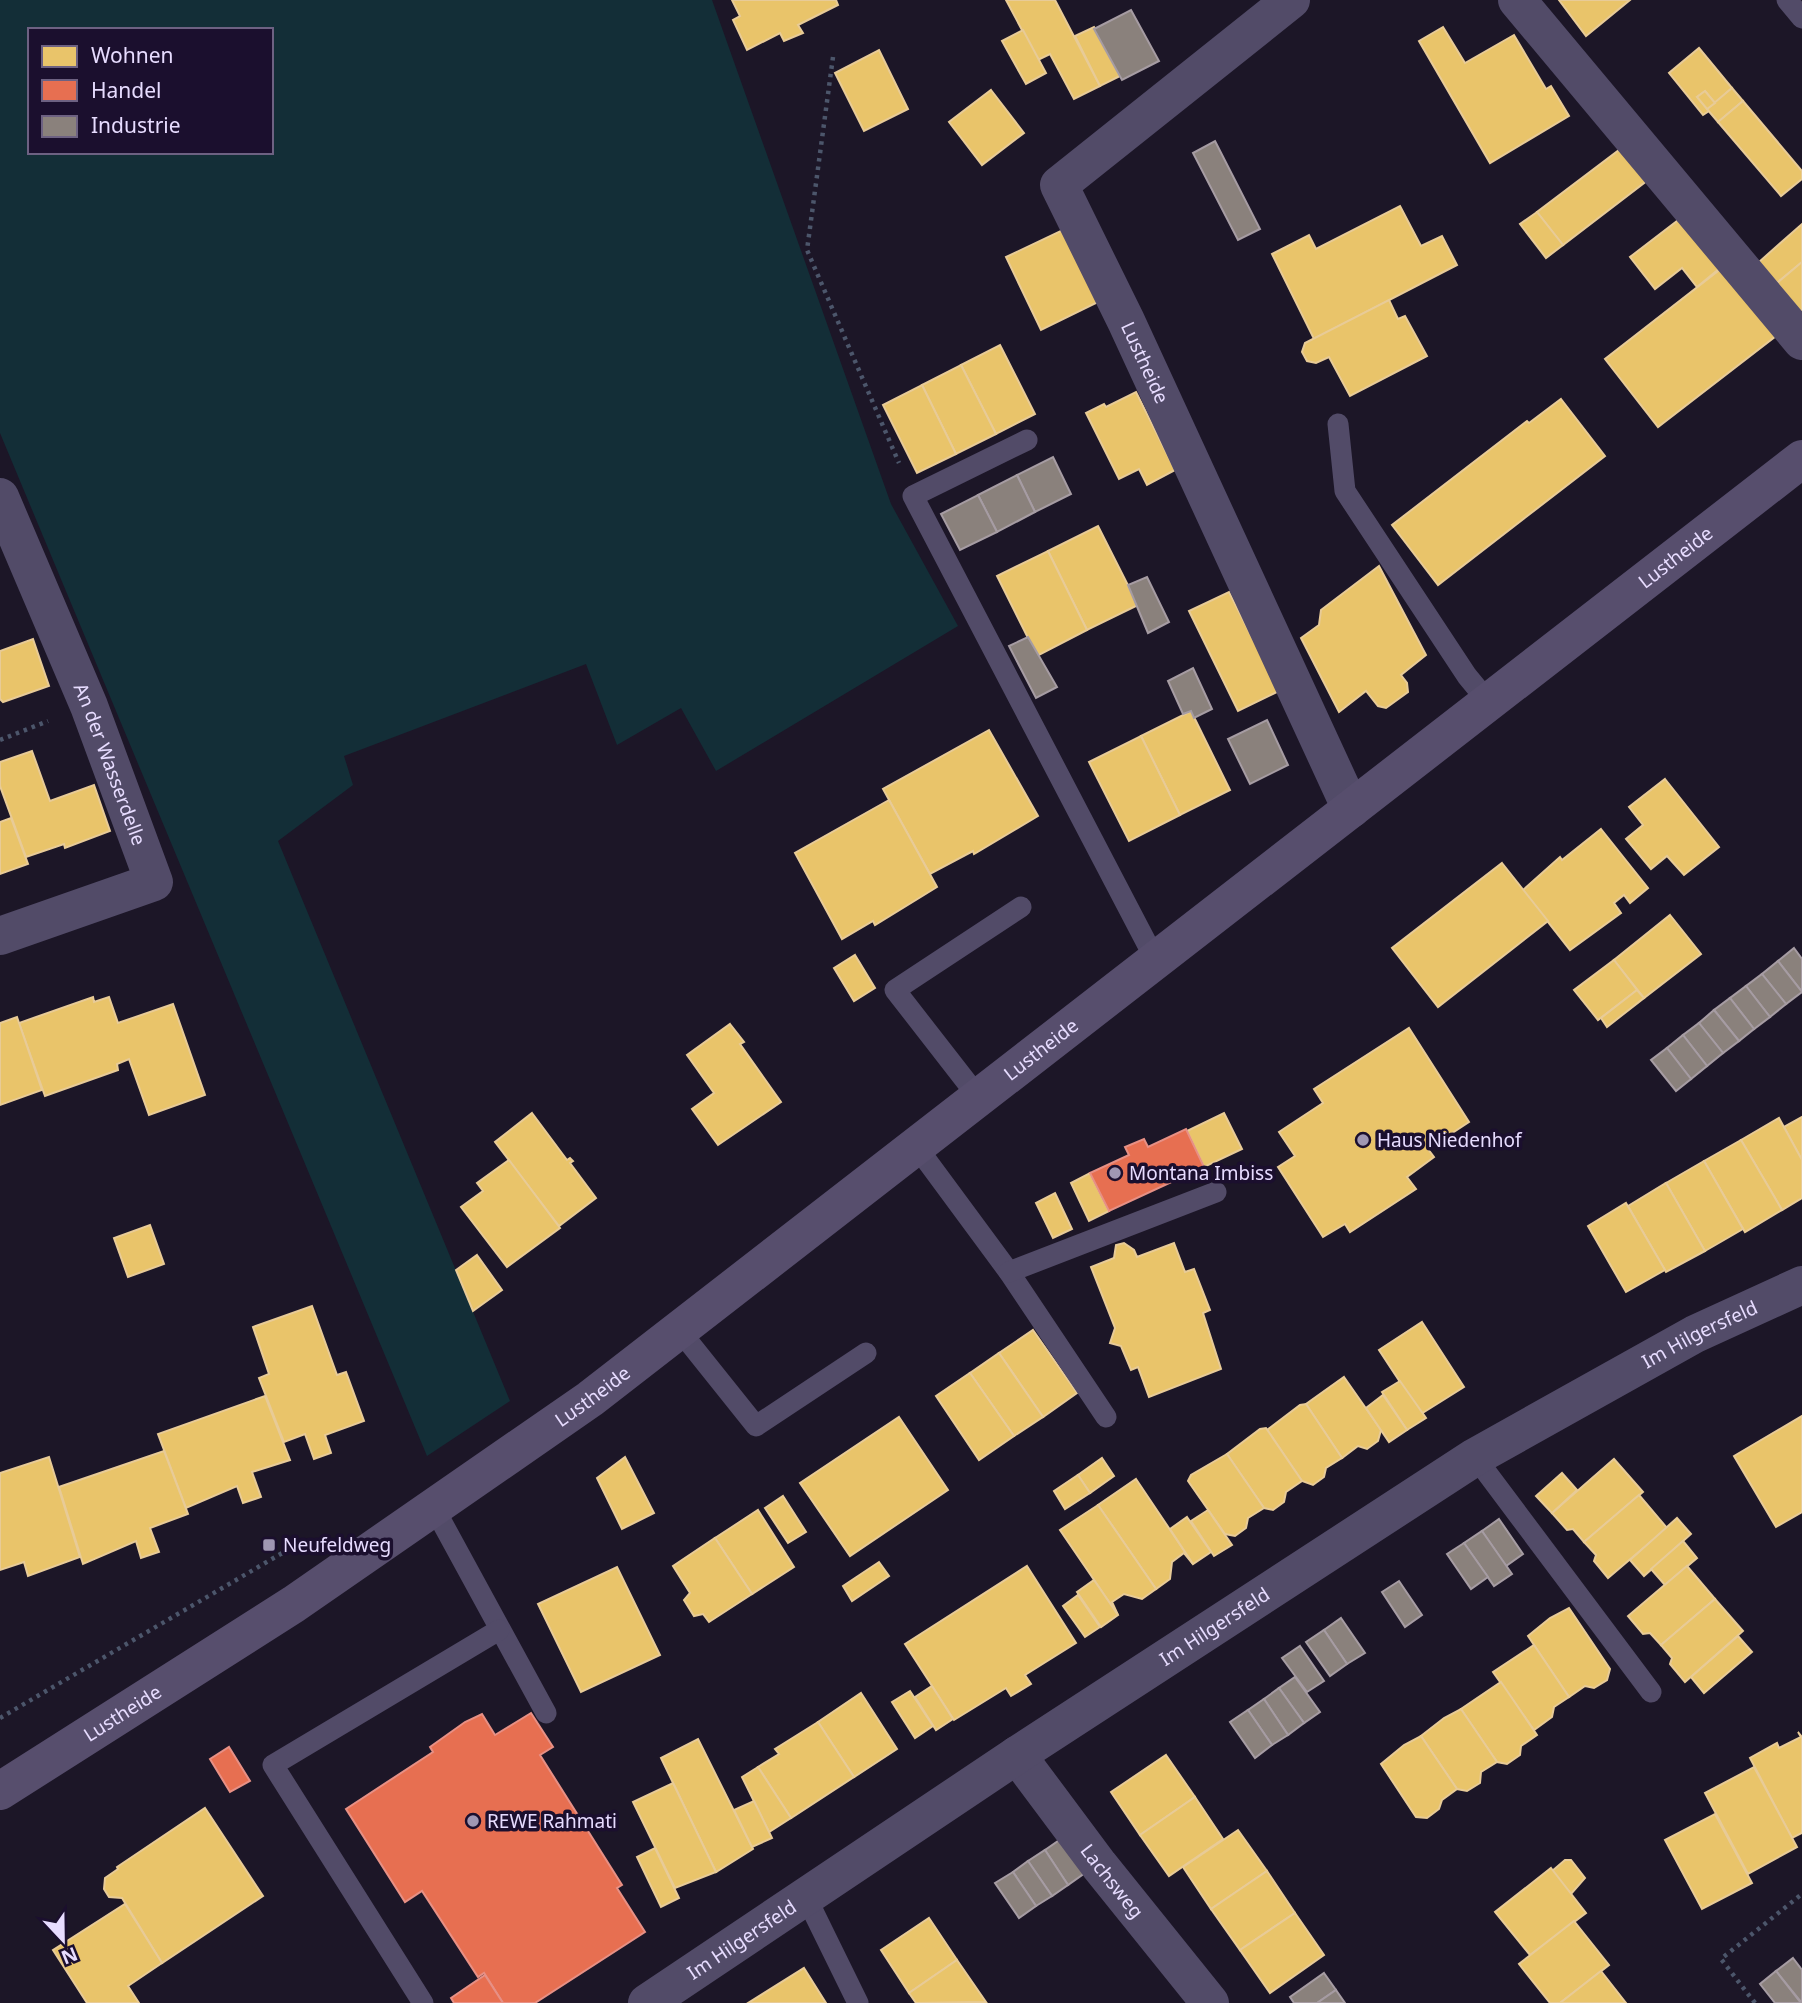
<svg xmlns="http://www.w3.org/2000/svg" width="1802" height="2003" viewBox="0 0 1802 2003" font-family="'Noto Sans',sans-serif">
<rect width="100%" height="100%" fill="#1c1627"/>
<path fill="#132e37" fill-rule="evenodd" d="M0 0H712L891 504 958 626 716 771 681 708 617 745 586 664 344 756 353 785 278 841 510 1401 427 1456 0 433ZM30 30H271V152H30Z"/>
<g fill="#e9c46a" stroke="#e8cb97" stroke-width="2">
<polygon points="732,0 836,0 838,5 798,25 803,33 784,41 780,33 747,50 733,20 740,16"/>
<polygon points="1006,0 1055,0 1100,86 1074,99 1050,54 1038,60"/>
<polygon points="1559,0 1630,0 1586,36"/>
<polygon points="1094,27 1120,76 1100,86 1075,36"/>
<polygon points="1443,27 1465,63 1514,35 1546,89 1551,86 1569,116 1490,163 1419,41"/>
<polygon points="1023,30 1046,73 1026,84 1002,41"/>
<polygon points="1699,48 1732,88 1715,103 1705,91 1697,97 1709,111 1703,115 1669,73"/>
<polygon points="879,50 908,109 864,131 835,73"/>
<polygon points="1732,88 1743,101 1718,122 1707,109"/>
<polygon points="991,90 1024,133 982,165 949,122"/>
<polygon points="1705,91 1715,103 1707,109 1697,97"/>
<polygon points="1743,101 1802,171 1802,179 1781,196 1718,122"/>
<polygon points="1623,147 1648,180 1563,245 1537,212"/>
<polygon points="1400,206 1421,246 1442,236 1457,265 1314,339 1272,254 1309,235 1316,249"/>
<polygon points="1537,212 1563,245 1546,258 1520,224"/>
<polygon points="1681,218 1720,268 1697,287 1682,268 1655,289 1630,257"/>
<polygon points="1802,224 1802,262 1777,283 1759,262"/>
<polygon points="1067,228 1102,300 1041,330 1006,257"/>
<polygon points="1802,262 1802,313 1777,283"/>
<polygon points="1722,268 1776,336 1658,427 1605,359"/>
<polygon points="1389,300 1398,319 1405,316 1427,356 1350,396 1329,357 1316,363 1307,361 1302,352 1305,343"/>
<polygon points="1000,345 1035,414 996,434 961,365"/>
<polygon points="961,365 996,434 956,454 922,385"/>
<polygon points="922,385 956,454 917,473 883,405"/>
<polygon points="1136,392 1175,470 1147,485 1139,469 1119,479 1086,413 1104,404 1106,407"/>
<polygon points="1561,399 1605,456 1438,585 1392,525 1527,421 1529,423"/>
<polygon points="1098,526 1138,605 1087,630 1048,551"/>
<polygon points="1048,551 1087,630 1037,656 997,576"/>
<polygon points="1379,566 1426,655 1401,675 1407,683 1408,692 1386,708 1378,706 1366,691 1339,712 1301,638 1319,625 1321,610"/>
<polygon points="1229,592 1279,691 1238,711 1189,611"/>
<polygon points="33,639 49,686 3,702 0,699 0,651"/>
<polygon points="1191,711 1230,790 1180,815 1141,736"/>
<polygon points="989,730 1038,816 974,854 973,851 930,874 883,789"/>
<polygon points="1141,736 1180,815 1129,841 1089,762"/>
<polygon points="32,751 50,801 94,785 110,831 65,848 64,844 26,857 0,786 0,762"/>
<polygon points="1665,779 1719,847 1684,875 1667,856 1651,869 1626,839 1643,825 1629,807"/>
<polygon points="889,800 937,887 875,925 873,921 842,939 795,853"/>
<polygon points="11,818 28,864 0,874 0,822"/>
<polygon points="1601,829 1648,888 1630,903 1624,895 1614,903 1621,913 1570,950 1523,890 1560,857 1562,860"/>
<polygon points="1502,863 1548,921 1438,1007 1392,948"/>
<polygon points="1670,915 1701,954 1644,998 1614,960"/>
<polygon points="855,955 875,988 854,1001 834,968"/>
<polygon points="1614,960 1637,990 1598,1020 1574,990"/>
<polygon points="1637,990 1644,998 1607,1027 1601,1018"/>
<polygon points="93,997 94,1002 109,997 118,1023 173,1004 205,1095 149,1115 129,1059 117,1064 118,1070 45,1096 19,1023"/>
<polygon points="17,1017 42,1090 0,1105 0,1023"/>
<polygon points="730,1024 744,1042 740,1044 781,1102 718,1145 692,1109 714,1093 687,1055"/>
<polygon points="1409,1028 1469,1122 1428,1149 1434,1157 1407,1177 1416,1189 1350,1232 1345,1224 1323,1237 1278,1167 1295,1156 1279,1132 1323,1103 1314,1089"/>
<polygon points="532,1113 567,1160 570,1158 573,1161 570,1163 596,1198 559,1226 495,1142"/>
<polygon points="1224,1113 1242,1149 1204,1167 1187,1131"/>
<polygon points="1802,1117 1802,1160 1784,1127"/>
<polygon points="1779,1118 1802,1160 1802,1198 1782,1210 1741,1140"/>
<polygon points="1741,1140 1782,1210 1745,1232 1704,1161"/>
<polygon points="509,1160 560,1228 507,1267 461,1207 483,1191 477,1183"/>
<polygon points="1704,1161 1743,1229 1705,1251 1666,1183"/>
<polygon points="1090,1173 1109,1211 1089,1221 1071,1183"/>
<polygon points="1666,1183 1705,1251 1666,1272 1628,1206"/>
<polygon points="1055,1193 1072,1229 1053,1238 1036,1203"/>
<polygon points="1626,1203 1665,1270 1626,1292 1588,1226"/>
<polygon points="150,1225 164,1264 128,1277 114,1238"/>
<polygon points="1124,1243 1134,1250 1137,1257 1174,1243 1185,1272 1194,1269 1210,1310 1203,1313 1221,1369 1149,1397 1138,1367 1131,1370 1121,1346 1110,1343 1115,1328 1091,1267 1114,1258 1116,1245"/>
<polygon points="477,1255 502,1290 473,1311 456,1270"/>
<polygon points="312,1306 337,1375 346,1372 364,1421 325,1435 331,1453 314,1459 305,1434 284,1442 259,1378 269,1374 253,1327"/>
<polygon points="1422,1322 1464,1387 1421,1414 1379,1350"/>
<polygon points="1033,1330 1077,1393 1043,1417 999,1353"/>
<polygon points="999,1353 1043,1417 1014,1436 970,1373"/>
<polygon points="970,1373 1014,1436 979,1460 936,1396"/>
<polygon points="1344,1377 1381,1430 1378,1441 1367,1449 1358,1446 1342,1458 1306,1404"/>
<polygon points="1400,1381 1426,1418 1407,1430 1382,1392"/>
<polygon points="1383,1395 1407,1430 1389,1442 1366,1408"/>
<polygon points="265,1396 290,1460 252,1472 261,1497 243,1503 237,1486 186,1508 158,1434"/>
<polygon points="1306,1404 1342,1458 1326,1468 1324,1477 1313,1485 1302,1481 1267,1430 1300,1405"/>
<polygon points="1802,1416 1802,1512 1776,1527 1734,1456"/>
<polygon points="899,1417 948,1490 850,1556 800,1483"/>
<polygon points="1266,1428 1302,1481 1286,1492 1284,1502 1273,1510 1264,1508 1227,1454 1260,1429"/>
<polygon points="164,1451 188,1514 150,1528 159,1552 141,1558 136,1541 83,1564 59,1487"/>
<polygon points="1227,1454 1264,1508 1248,1518 1246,1528 1235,1536 1225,1534 1188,1481 1191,1475"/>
<polygon points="49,1457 80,1557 28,1576 24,1562 0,1570 0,1473"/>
<polygon points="625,1457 654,1513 622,1529 597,1478"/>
<polygon points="1102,1458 1114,1476 1090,1493 1078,1475"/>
<polygon points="1614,1459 1643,1492 1584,1542 1573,1529 1567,1530 1552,1513"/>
<polygon points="1562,1473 1577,1490 1552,1513 1536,1496"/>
<polygon points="1078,1475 1090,1493 1065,1509 1054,1491"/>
<polygon points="1136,1479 1193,1564 1184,1553 1172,1562 1170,1579 1156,1589 1098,1505"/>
<polygon points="1639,1495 1667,1528 1608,1578 1594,1561 1596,1555 1584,1542"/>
<polygon points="783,1496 806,1532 788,1543 765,1508"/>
<polygon points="1098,1505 1156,1589 1142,1599 1124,1594 1112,1602 1118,1615 1060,1530"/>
<polygon points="758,1510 794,1567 752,1594 715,1538"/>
<polygon points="1208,1510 1232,1545 1214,1556 1191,1521"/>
<polygon points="1187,1517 1211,1552 1193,1564 1170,1529"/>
<polygon points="1677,1518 1691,1534 1644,1576 1630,1560"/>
<polygon points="715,1538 752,1594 709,1622 703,1614 694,1616 684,1600 690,1593 673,1566"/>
<polygon points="1683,1541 1697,1558 1665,1585 1651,1569"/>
<polygon points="879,1562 889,1576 852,1601 843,1586"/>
<polygon points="1027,1566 1076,1643 1025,1675 1031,1684 1011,1696 1006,1688 954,1720 905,1644"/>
<polygon points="1687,1566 1715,1599 1661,1645 1650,1633 1643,1634 1628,1616"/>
<polygon points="617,1567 660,1655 581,1692 538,1604"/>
<polygon points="1094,1580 1118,1615 1101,1627 1077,1592"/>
<polygon points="1078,1595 1100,1627 1085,1637 1063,1606"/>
<polygon points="1715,1599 1743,1631 1685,1682 1670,1664 1672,1658 1661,1645"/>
<polygon points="1569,1608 1610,1669 1607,1680 1594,1688 1585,1686 1569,1697 1528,1636 1550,1618"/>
<polygon points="1738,1636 1752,1652 1704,1693 1691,1677"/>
<polygon points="1534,1645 1569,1697 1554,1707 1552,1717 1534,1730 1493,1672"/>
<polygon points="1501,1682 1537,1735 1521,1746 1520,1755 1507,1764 1497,1762 1461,1709"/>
<polygon points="932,1686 953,1719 936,1730 915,1697"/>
<polygon points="910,1691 933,1726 915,1738 892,1702"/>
<polygon points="861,1693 897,1749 854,1777 818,1722"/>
<polygon points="1461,1709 1497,1762 1481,1772 1480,1783 1467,1791 1457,1789 1421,1736 1444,1718"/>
<polygon points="818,1722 854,1777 791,1818 758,1767 779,1754 775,1749"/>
<polygon points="1798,1732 1802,1737 1802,1833 1792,1838 1750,1758 1777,1743 1779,1748 1801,1737"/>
<polygon points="1421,1736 1457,1789 1442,1800 1439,1809 1427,1818 1416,1817 1381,1764 1404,1745"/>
<polygon points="698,1739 753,1849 716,1872 661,1758"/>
<polygon points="1166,1755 1195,1797 1140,1835 1111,1792"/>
<polygon points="758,1767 791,1818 769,1832 742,1777"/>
<polygon points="1754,1767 1797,1847 1748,1874 1705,1793"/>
<polygon points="673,1783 716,1872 675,1888 633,1802"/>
<polygon points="1195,1797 1223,1839 1169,1876 1140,1835"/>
<polygon points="754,1801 772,1838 752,1847 734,1810"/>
<polygon points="205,1808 263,1896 162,1963 122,1898 109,1897 104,1889 105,1878 118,1869 117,1867"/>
<polygon points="1715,1814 1752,1883 1702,1909 1665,1840"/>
<polygon points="1238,1830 1267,1871 1211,1909 1183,1867"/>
<polygon points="655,1848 679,1898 661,1907 637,1857"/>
<polygon points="1565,1860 1571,1860 1585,1878 1571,1894 1552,1871"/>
<polygon points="1551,1868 1586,1913 1530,1955 1495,1912"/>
<polygon points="1267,1871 1295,1913 1240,1950 1211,1909"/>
<polygon points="125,1904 162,1963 128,1986 139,2003 87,2003 53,1950"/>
<polygon points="1295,1913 1324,1955 1270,1993 1240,1950"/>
<polygon points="929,1918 957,1960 909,1993 881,1950"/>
<polygon points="1574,1921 1609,1965 1560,2003 1550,2003 1519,1964"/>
<polygon points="957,1960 986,2002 916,2003 909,1993"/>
<polygon points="804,1968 826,2003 748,2003"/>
<polygon points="1601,1971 1626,2003 1560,2003"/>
</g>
<g fill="#e76f51" stroke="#e79085" stroke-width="2">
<polygon points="1186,1129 1204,1167 1109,1211 1090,1173 1129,1155 1125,1147 1144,1139 1148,1147"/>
<polygon points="531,1713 553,1747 540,1755 622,1885 617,1888 645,1932 535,2003 503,2003 484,1973 478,1977 422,1891 405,1902 346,1809 433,1752 430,1747 465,1722 482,1714 495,1735"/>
<polygon points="229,1747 250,1781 230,1792 210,1759"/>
<polygon points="485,1975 503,2003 454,2003 451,1998"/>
</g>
<g fill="#8a817c" stroke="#a69ca3" stroke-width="2">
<polygon points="1131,10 1159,61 1122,80 1094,29"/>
<polygon points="1215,141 1260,229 1238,240 1193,153"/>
<polygon points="1053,457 1071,494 1035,512 1017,475"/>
<polygon points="1017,475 1035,512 997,532 978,495"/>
<polygon points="978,495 997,532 960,550 941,514"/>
<polygon points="1147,577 1169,622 1148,633 1128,585"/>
<polygon points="1028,637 1057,687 1036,698 1009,646"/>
<polygon points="1193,668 1212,709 1194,718 1191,711 1183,714 1168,681"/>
<polygon points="1267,720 1288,765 1250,784 1228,739"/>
<polygon points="1794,948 1802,959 1802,992 1778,961"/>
<polygon points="1778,961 1802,992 1786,1004 1762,974"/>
<polygon points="1762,974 1786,1004 1770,1017 1746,986"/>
<polygon points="1746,986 1770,1017 1754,1029 1730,998"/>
<polygon points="1730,998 1754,1029 1739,1041 1714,1010"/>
<polygon points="1714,1010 1739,1041 1723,1053 1699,1023"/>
<polygon points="1699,1023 1723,1053 1707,1066 1683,1035"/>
<polygon points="1683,1035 1707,1066 1691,1079 1667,1048"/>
<polygon points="1667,1048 1691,1079 1676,1091 1651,1060"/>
<polygon points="1499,1519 1523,1554 1506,1566 1482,1531"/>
<polygon points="1482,1531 1512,1574 1494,1586 1464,1543"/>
<polygon points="1464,1543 1488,1577 1471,1589 1447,1554"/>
<polygon points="1399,1581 1422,1615 1405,1627 1382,1592"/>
<polygon points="1341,1618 1365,1653 1347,1664 1324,1630"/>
<polygon points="1324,1630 1347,1664 1330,1676 1306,1642"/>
<polygon points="1300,1646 1324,1681 1307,1692 1282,1658"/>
<polygon points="1295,1677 1320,1712 1304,1723 1279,1688"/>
<polygon points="1279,1688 1304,1723 1288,1735 1264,1699"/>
<polygon points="1264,1699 1288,1735 1272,1745 1248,1710"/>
<polygon points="1248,1710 1272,1745 1255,1758 1230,1722"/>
<polygon points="1061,1839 1085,1873 1068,1885 1045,1850"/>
<polygon points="1045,1850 1068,1885 1052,1896 1028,1861"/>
<polygon points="1028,1861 1052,1896 1036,1906 1013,1872"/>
<polygon points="1013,1872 1036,1906 1019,1918 995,1883"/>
<polygon points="1793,1958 1802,1970 1802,2003 1776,1971"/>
<polygon points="1776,1971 1801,2003 1775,2003 1760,1984"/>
<polygon points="1324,1973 1336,1990 1317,2003 1294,2003 1290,1997"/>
<polygon points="1336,1990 1345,2003 1317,2003"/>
</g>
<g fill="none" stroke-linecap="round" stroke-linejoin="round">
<g stroke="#4c566b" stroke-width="4.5" stroke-dasharray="3.5 5" stroke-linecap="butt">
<polyline points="833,57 807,250 899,463"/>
<polyline points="0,740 48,721"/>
<polyline points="0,1718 301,1542"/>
<polyline points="1755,2003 1721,1959 1802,1894"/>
</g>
<g stroke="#524b68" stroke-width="21">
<polyline points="1787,0 1802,18"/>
<polyline points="1338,424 1345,491 1467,676 1490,704"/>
<polyline points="1027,440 913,496 1156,961"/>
<polyline points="979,1098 895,990 1021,907"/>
<polyline points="916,1146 1009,1272 1106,1417"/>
<polyline points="1009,1272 1216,1192"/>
<polyline points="680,1331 756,1426 866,1353"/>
<polyline points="1475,1457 1651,1692"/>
<polyline points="433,1506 546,1713"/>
<polyline points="805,1895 858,2003"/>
<polyline points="423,2003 273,1765 499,1630"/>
</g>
<g stroke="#524b68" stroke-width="38">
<path id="s1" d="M1291 0 1059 185 1126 321 1351 809"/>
<polyline points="1517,0 1802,341"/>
<path id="s2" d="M0 497 89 706 154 882 0 936"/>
<path id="s3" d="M1017 1755 1099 1865 1210 2003"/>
<path id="s4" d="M647 2003 1017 1755 1475 1457 1695 1334 1802 1285"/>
</g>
<path stroke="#574e6d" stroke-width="38" id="s5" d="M0 1791 294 1604 590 1399 1802 459"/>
</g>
<g fill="#a097b3" stroke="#1b0f2e" stroke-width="2.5">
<circle cx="1363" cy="1140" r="7"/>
<circle cx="1115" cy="1173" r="7"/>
<rect x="262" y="1538" width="14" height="14" rx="3.5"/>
<circle cx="473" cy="1821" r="7"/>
</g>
<g text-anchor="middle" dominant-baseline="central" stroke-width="7" stroke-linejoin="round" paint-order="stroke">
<g font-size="19" fill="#e7dcff" stroke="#1b0f2e">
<text stroke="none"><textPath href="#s1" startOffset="494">Lustheide</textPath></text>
<text stroke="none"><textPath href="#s5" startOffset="2082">Lustheide</textPath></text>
<text stroke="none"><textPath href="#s2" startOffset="289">An der Wasserdelle</textPath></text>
<text stroke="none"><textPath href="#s5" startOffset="1279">Lustheide</textPath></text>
<text stroke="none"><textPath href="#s4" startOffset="1248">Im Hilgersfeld</textPath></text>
<text stroke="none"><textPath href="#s5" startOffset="712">Lustheide</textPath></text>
<text stroke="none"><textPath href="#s4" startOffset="681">Im Hilgersfeld</textPath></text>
<text stroke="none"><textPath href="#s5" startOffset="145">Lustheide</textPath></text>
<text stroke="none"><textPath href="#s3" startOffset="158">Lachsweg</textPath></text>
<text stroke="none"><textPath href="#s4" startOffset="114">Im Hilgersfeld</textPath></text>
</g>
<g font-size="19" fill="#e7dcff" stroke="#1b0f2e" text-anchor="start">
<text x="1377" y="1140">Haus Niedenhof</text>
<text x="1129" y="1173">Montana Imbiss</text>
<text x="283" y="1545">Neufeldweg</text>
<text x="487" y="1821">REWE Rahmati</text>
</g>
</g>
<rect x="28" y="28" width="245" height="126" fill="#1b0f2e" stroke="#6d6182" stroke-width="2"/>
<rect x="42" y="46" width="35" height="21" fill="#e9c46a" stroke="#6d6182" stroke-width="2"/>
<text x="91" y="63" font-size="21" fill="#e7dcff">Wohnen</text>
<rect x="42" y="80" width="35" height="21" fill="#e76f51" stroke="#6d6182" stroke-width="2"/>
<text x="91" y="98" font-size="21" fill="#e7dcff">Handel</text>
<rect x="42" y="116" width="35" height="21" fill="#8a817c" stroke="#6d6182" stroke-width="2"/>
<text x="91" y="133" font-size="21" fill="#e7dcff">Industrie</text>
<g transform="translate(63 1940) rotate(158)" stroke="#1b0f2e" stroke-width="5" paint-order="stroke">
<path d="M0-5L12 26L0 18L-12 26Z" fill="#e7dcff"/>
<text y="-10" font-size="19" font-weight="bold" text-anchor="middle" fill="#e7dcff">N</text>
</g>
</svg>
